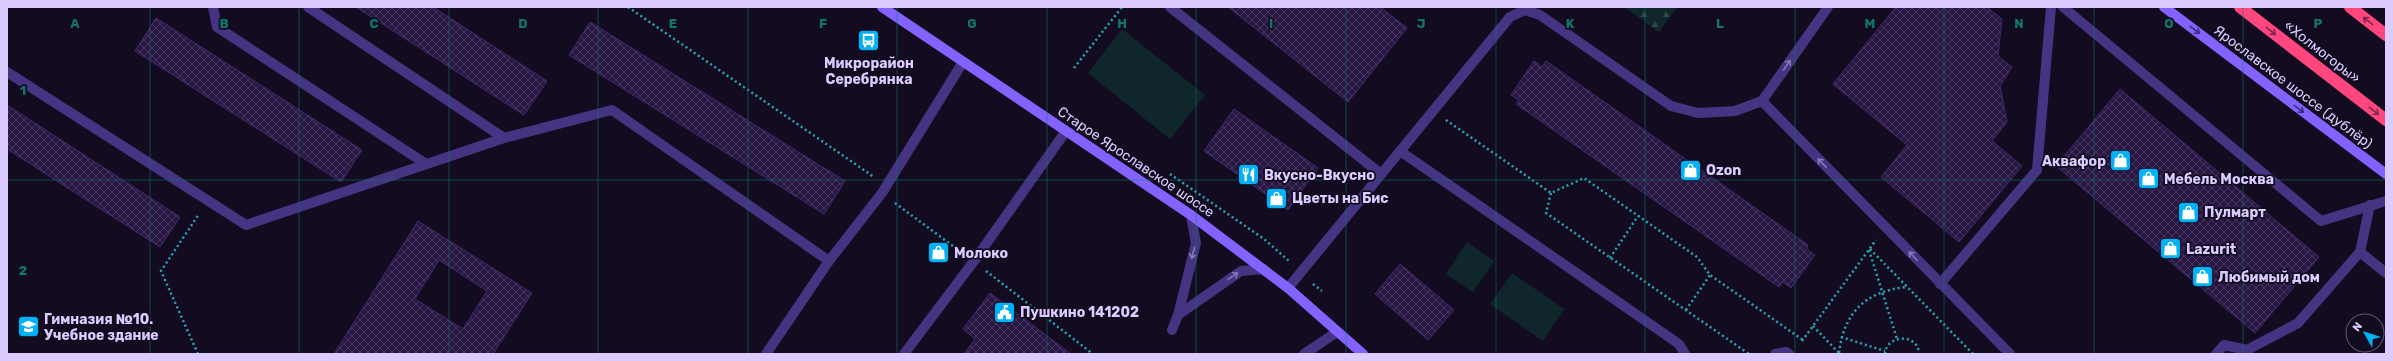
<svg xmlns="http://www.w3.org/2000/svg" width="2393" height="361" viewBox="0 0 2393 361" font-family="Rubik,sans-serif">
<defs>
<pattern id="forest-firs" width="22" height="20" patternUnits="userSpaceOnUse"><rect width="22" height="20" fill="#0f272b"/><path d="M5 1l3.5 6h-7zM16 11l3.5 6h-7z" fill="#31454b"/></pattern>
<pattern id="building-cross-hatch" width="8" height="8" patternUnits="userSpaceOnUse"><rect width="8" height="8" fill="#281743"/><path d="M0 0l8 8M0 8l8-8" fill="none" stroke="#47375f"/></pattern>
</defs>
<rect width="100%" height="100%" fill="#130c21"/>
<g fill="#0f272b">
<polygon points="1122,29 1205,95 1170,139 1088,73"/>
<polygon points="1467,242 1494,261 1473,292 1446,274"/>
<polygon points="1512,273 1564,309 1543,341 1490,304"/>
</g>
<polygon fill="url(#forest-firs)" points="1624,7 1677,7 1659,32"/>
<g fill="url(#building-cross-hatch)" stroke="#432870" fill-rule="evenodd">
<polygon points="356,7 433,7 547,81 524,115"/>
<polygon points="1228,7 1380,7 1407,28 1348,102"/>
<polygon points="1896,7 1987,7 2002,19 1998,56 2012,67 2000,86 2007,122 1992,141 2022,166 1959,242 1881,177 1907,145 1833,84"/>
<polygon points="156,18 362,150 341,182 135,51"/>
<polygon points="590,22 845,181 824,214 569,55"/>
<polygon points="1534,61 1542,67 1546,61 1808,245 1806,249 1815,255 1791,288 1783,282 1779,287 1516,104 1519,100 1511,95"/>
<polygon points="2120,89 2319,257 2255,333 2056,166"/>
<polygon points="7,105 180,217 160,247 7,149"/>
<polygon points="1234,109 1318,168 1288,210 1204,151"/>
<path d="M418 221 532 293 493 354H334ZM439 260 487 291 463 329 415 299Z"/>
<polygon points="1400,264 1454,310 1428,340 1375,294"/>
<polygon points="990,293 1071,354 964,354 975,339 963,329"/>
</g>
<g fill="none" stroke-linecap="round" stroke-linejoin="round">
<g stroke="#27a6b7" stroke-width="2.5" stroke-dasharray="2 3" stroke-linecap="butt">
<polyline points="628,7 874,177"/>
<polyline points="1074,68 1122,7"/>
<polyline points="1446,120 1551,193 1584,178 1697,257 1710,275 1803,340"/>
<polyline points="1170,174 1264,239 1289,261"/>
<polyline points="1551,193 1546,213 1749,354"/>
<polyline points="895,203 961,252"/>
<polyline points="1870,249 1973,354"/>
<polyline points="1869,250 1897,339"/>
<polyline points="1610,258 1638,216"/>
<polyline points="986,271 1093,354"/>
<polyline points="1313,284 1322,291"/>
<polyline points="1686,310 1710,275"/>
<polyline points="1813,326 1840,354"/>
<polyline points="1841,337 1885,351"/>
<polyline points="1802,341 1876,240"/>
<path d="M1839 353C1844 312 1866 291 1907 287"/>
<polyline points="198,354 161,271 199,214"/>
<path d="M1885 354C1886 334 1919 333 1919 354"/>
</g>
<g stroke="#453482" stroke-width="10">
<polyline points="213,7 217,27 426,164"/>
<polyline points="308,7 504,138"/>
<polyline points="1170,7 1381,174"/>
<polyline points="1828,7 1762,101 2010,354"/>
<polyline points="2063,7 2321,221 2386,201"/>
<polyline points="7,72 246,225 504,138 612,110 829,261"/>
<polyline points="1400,151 1679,344 1685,354"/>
<polyline points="2360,252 2386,273"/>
<polyline points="1940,284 2037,170 2051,7"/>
<polyline points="1288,288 1510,17 1525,10 1540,15 1671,106 1698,113 1735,111 1762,101"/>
<polyline points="1178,315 1241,271 1264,269"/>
<polyline points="1172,330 1178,315 1196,243 1191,215"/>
<polyline points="766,354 829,261 882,193 963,62"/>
<polyline points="904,354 974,261 1066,131"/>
<polyline points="1304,354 1337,332"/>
<polyline points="1775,354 1786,352 1789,354"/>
<polyline points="2216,354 2224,345 2247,350 2298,323 2360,252 2370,205"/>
</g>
<g stroke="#8362ff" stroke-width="10">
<polyline points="882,7 1191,215 1288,288 1363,354"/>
<polyline points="2164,7 2386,174"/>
</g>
<g stroke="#ff467e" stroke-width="12">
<polyline points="2240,7 2386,120"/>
<polyline points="2350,7 2386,35"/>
</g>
</g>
<defs><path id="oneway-shaft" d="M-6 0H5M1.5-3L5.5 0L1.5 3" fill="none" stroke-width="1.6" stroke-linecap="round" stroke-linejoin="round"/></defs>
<g stroke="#7d264b">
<use href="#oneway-shaft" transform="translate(2368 21) rotate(-142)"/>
<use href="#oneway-shaft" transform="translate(2271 31) rotate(38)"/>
<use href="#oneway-shaft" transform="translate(2374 111) rotate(38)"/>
</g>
<g stroke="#402e7a">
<use href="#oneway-shaft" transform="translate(2195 30) rotate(37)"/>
<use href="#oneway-shaft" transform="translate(2299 109) rotate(37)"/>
</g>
<g stroke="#8878ba">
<use href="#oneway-shaft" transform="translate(1787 65) rotate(-55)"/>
<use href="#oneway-shaft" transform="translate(1822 163) rotate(-134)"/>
<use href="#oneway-shaft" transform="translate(1193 253) rotate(105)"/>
<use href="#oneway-shaft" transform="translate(1913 256) rotate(-134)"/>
<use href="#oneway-shaft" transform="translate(1233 276) rotate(-34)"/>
</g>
<path fill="none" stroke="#0f766e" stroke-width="1" stroke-opacity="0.55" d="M150 7V354M299 7V354M449 7V354M598 7V354M748 7V354M897 7V354M1047 7V354M1196 7V354M1346 7V354M1496 7V354M1645 7V354M1795 7V354M1944 7V354M2094 7V354M2243 7V354M7 180H2386"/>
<defs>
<symbol id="bus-square" viewBox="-11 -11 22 22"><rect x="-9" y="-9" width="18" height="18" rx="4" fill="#00b1f6" stroke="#130c21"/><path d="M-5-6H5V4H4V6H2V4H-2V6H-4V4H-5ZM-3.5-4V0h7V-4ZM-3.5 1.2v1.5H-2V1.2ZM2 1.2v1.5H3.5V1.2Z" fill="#fff"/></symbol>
<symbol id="shop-square" viewBox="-11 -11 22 22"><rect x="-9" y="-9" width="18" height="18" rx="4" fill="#00b1f6" stroke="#130c21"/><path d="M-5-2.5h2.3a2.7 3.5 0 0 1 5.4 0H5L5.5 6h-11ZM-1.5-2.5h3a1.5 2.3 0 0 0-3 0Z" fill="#fff"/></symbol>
<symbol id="restaurant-square" viewBox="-11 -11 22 22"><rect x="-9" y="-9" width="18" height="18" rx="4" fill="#00b1f6" stroke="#130c21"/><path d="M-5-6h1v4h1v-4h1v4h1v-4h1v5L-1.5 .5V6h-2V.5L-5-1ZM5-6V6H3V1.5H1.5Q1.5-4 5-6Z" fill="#fff"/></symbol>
<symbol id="civic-square" viewBox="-11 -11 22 22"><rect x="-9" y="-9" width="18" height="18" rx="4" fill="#00b1f6" stroke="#130c21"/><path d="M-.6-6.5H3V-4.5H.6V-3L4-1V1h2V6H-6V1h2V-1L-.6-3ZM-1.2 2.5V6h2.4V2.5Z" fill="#fff"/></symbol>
<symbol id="school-square" viewBox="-11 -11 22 22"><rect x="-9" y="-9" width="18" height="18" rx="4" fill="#00b1f6" stroke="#130c21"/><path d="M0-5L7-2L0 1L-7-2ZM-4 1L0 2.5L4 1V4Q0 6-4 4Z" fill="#fff"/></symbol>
</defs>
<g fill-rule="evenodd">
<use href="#bus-square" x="856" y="28" width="25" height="25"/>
<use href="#shop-square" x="2108" y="148" width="25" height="25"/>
<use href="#shop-square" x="1678" y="158" width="25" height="25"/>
<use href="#restaurant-square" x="1236" y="162" width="25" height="25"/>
<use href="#shop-square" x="2136" y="166" width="25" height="25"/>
<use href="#shop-square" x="1264" y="186" width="25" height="25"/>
<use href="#shop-square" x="2176" y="200" width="25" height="25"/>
<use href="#shop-square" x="2158" y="236" width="25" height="25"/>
<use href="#shop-square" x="926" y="240" width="25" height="25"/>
<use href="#shop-square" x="2190" y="264" width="25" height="25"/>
<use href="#civic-square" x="992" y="300" width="25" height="25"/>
<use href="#school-square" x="16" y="314" width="25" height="25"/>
</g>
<g text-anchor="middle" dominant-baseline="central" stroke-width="3.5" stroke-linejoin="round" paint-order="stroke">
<g font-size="14" fill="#dbcbff" stroke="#130c21">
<text transform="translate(2322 52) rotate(38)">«Холмогоры»</text>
<text transform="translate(2293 87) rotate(37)">Ярославское шоссе (дублёр)</text>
<text transform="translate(1136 162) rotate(34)">Старое Ярославское шоссе</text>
</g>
<g font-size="14" font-weight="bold" fill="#dbcbff" stroke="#130c21" text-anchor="start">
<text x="869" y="63" text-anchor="middle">Микрорайон<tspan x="869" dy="16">Серебрянка</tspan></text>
<text x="2106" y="161" text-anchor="end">Аквафор</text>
<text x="1706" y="170">Ozon</text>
<text x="1264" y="175">Вкусно-Вкусно</text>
<text x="2164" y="179">Мебель Москва</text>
<text x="1292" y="198">Цветы на Бис</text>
<text x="2204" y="212">Пулмарт</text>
<text x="2186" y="249">Lazurit</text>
<text x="954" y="253">Молоко</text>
<text x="2218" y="277">Любимый дом</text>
<text x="1020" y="312">Пушкино 141202</text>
<text x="44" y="319">Гимназия №10.<tspan x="44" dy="16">Учебное здание</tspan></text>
</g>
</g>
<g font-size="13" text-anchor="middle" font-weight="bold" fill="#0f766e" stroke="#130c21" stroke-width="3.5" stroke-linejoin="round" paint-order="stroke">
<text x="75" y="28">A</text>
<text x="224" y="28">B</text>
<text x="374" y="28">C</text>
<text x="523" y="28">D</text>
<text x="673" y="28">E</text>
<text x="823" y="28">F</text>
<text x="972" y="28">G</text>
<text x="1122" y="28">H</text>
<text x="1271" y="28">I</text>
<text x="1421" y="28">J</text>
<text x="1570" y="28">K</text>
<text x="1720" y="28">L</text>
<text x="1870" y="28">M</text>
<text x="2019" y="28">N</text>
<text x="2169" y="28">O</text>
<text x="2318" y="28">P</text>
<text x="23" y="95">1</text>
<text x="23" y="275">2</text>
</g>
<rect width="2393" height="361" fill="none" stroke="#dbcbff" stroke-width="16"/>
<g transform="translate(2365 333) rotate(309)"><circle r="19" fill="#130c21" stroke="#63587a"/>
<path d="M0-3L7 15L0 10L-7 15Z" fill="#00b1f6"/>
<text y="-6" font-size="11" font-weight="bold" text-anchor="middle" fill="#dbcbff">N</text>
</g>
</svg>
